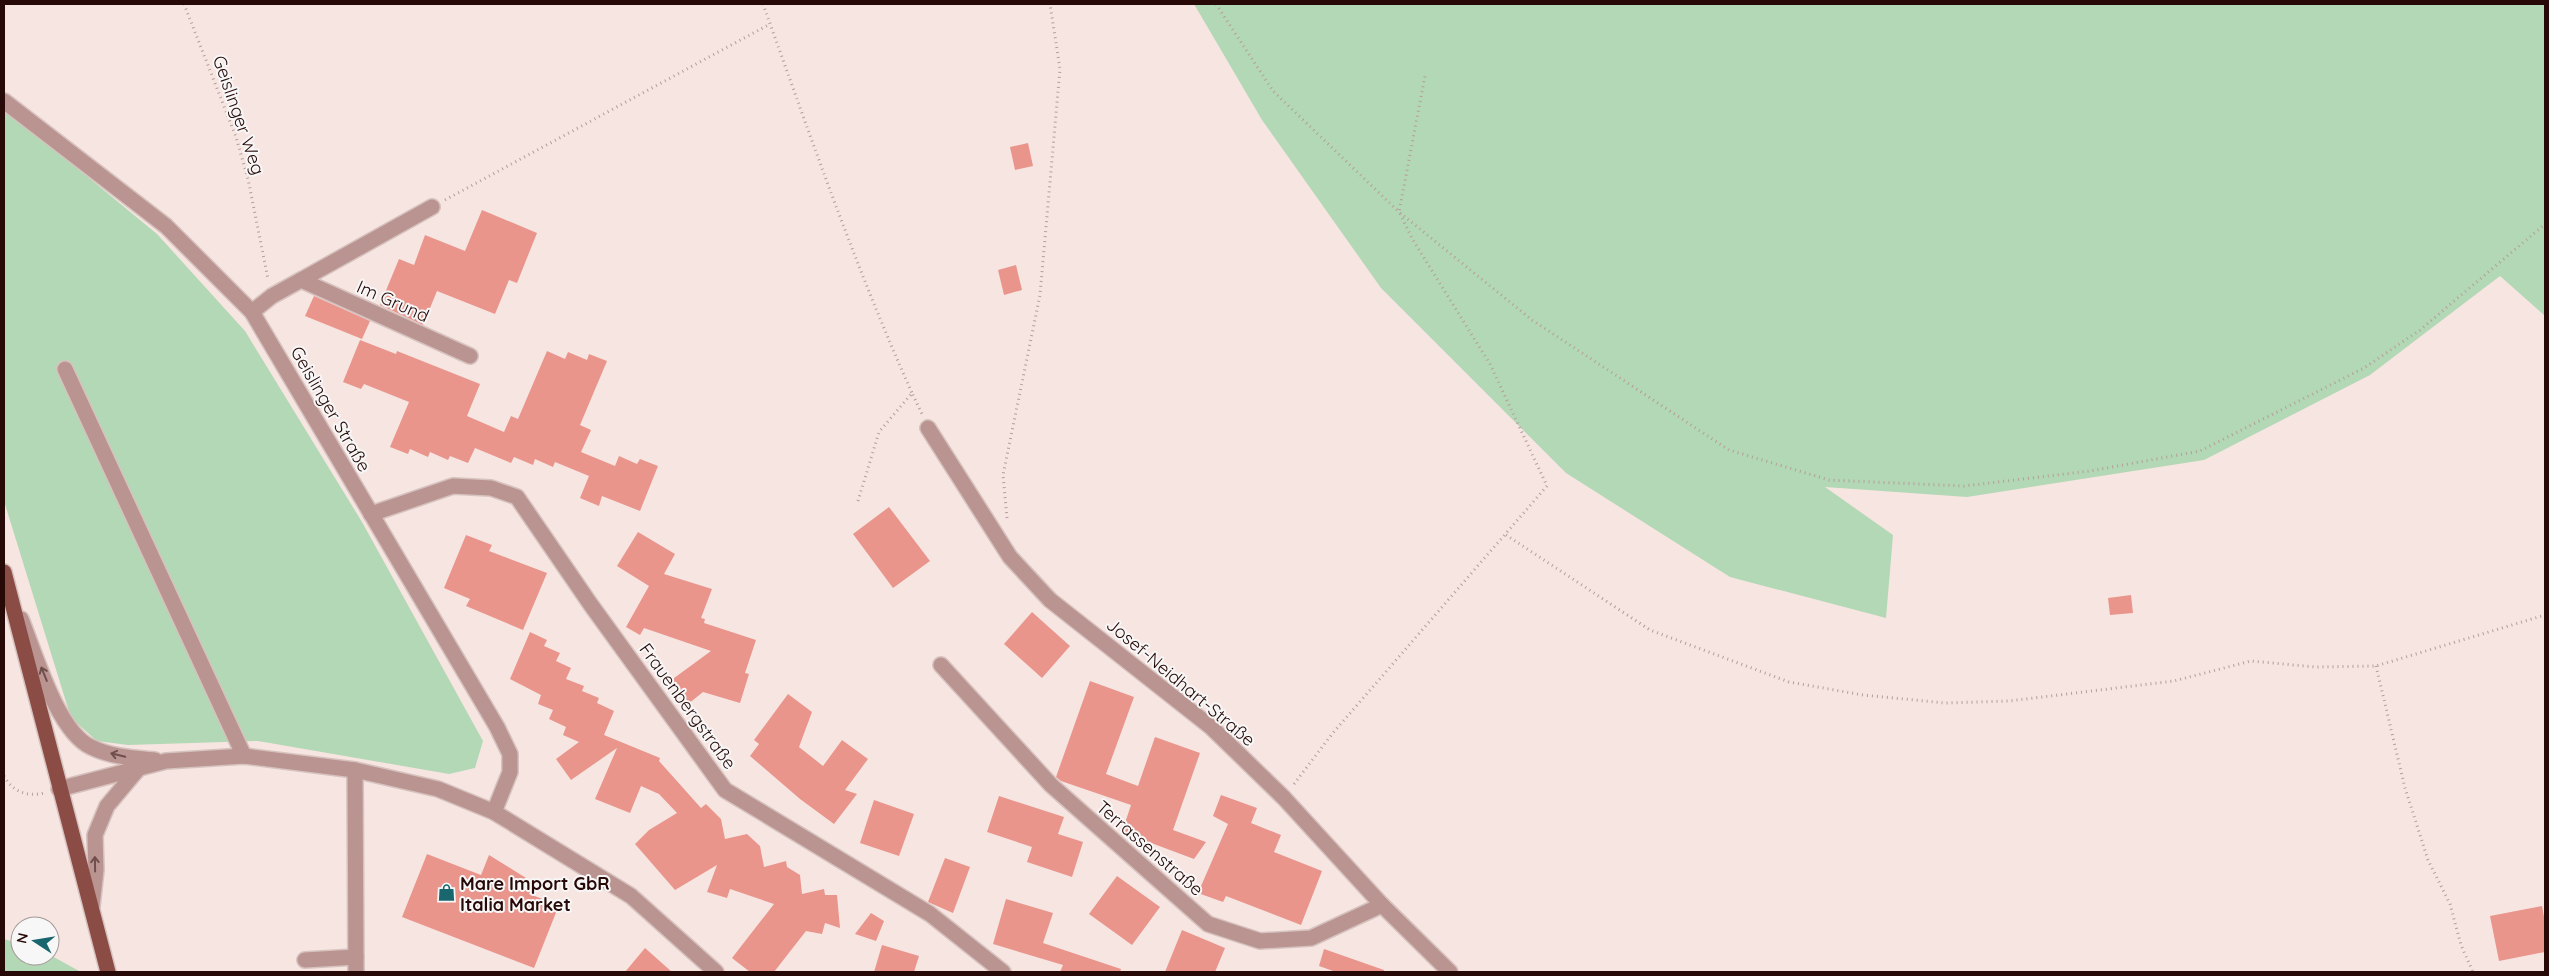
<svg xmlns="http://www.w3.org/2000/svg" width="2549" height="976" viewBox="0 0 2549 976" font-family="Quicksand,sans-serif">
<rect width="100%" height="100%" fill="#f7e5e2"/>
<g fill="#b3d8b5">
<polygon points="1194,4 2545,4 2545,316 2500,276 2370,375 2204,460 1967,497 1825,487 1893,535 1886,618 1730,577 1566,473 1381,288 1262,120"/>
<polygon points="4,108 157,234 245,331 362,522 483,741 475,768 449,774 258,741 128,745 97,741 71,718 4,501"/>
<polygon points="4,939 20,944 20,956 50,955 81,972 4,972"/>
</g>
<g fill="#e9958c">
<polygon points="1028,143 1033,166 1015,170 1010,147"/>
<polygon points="482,210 537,233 517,283 509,280 495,314 437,291 423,325 380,305 399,259 414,265 425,235 465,251"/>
<polygon points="1016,265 1022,290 1004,295 998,270"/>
<polygon points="314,296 370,321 362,339 305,316"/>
<polygon points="360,340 396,354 397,351 480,384 467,416 504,432 511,416 518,419 547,351 565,359 568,352 587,360 589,354 607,361 580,425 591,430 581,452 615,466 619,456 637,464 640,459 658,466 640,511 602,496 599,506 580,498 589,476 555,462 553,467 535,459 533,465 514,457 511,463 475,448 468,463 450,456 448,460 430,452 428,457 410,449 408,454 390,447 409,402 364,384 361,389 343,382"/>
<polygon points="889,507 930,561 893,588 853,534"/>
<polygon points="638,532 675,554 664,574 712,589 701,618 705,619 704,623 756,640 745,673 749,674 740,703 703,692 688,704 670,681 711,651 644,628 640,635 626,627 649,586 617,566"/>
<polygon points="466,535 492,545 489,551 547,573 523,630 466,606 470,599 444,588"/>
<polygon points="2131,595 2133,613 2110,615 2108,598"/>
<polygon points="1032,612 1070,646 1042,678 1004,644"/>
<polygon points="530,632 547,640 544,646 560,653 556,661 571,668 566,679 584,686 582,691 599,698 597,703 614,711 604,735 660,758 659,761 701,808 706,804 721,819 725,839 747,834 760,846 764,867 786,861 787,867 800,875 802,894 824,889 825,895 837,895 840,928 825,923 822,934 806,931 774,972 750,972 732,958 774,904 730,889 727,898 707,892 717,865 675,890 635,844 649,830 677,813 659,794 641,786 630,813 595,799 617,748 571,780 556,759 579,742 563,735 566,727 549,719 553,710 538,704 541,695 510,679"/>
<polygon points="1090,681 1134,697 1106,774 1138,786 1155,737 1200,753 1173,830 1206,842 1194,859 1122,832 1131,805 1061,781 1056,777"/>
<polygon points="788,694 812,712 799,747 823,766 842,740 868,759 845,790 857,794 834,824 800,799 750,756 759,744 754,740"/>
<polygon points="1221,795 1257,808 1251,823 1281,835 1274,852 1322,871 1301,925 1226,896 1223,902 1198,893 1228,824 1213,816"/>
<polygon points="999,796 1064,817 1058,834 1083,842 1072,877 1027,862 1032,847 987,832"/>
<polygon points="874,800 914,814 899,856 860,843"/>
<polygon points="427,854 481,875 489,855 534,883 529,894 559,905 534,968 402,917"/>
<polygon points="945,858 970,867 953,913 928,902"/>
<polygon points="1117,876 1160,907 1132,945 1089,914"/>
<polygon points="1006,899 1053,913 1043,943 1121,969 1120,972 1060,972 1063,965 993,944"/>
<polygon points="2542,906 2545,922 2545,952 2499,961 2490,916"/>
<polygon points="871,913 884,921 876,941 855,934"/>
<polygon points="1182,930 1225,948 1215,972 1165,972"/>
<polygon points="882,945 919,956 914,972 874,972"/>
<polygon points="645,948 672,972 625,972"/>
<polygon points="1324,949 1384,970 1384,972 1336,972 1319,966"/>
</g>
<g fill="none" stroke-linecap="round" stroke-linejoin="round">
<defs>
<g id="minor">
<polyline points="4,101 166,226 252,312 497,727 510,754 510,772 494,812"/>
<polyline points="301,280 432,207"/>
<polyline points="252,312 272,296 301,280 470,356"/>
<polyline points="65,369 244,756"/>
<polyline points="928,428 1010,557 1050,600 1211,727 1284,798 1382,905 1450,972"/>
<polyline points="371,514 453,486 491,488 517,497 591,605 725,790 930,914 1003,972"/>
<path d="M21 619C35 653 57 731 91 747 111 757 133 758 155 760"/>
<polyline points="941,665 1051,785 1208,924 1260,941 1311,938 1382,905"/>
<polyline points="355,770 356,972"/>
<polyline points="59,789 166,761 244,756 355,770 438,789 494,812 631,896 716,972"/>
<polyline points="92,906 96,870 95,835 107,806 139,768"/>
<polyline points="305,960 356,957"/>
</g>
<polyline id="major" points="4,572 108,972"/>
</defs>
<use href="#minor" stroke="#d6c2bf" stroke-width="18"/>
<use href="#major" stroke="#d6c2bf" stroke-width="18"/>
<g stroke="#b49e9b" stroke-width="3" stroke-dasharray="1 4" stroke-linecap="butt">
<polyline points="184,4 236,137 248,179 268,279"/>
<path d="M763 4C810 135 855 266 912 393"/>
<polyline points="1216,4 1273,91 1399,212 1532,320 1729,450 1829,480 1964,486 2090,471 2200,451 2364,368 2420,330 2545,224"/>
<polyline points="445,200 770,24"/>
<polyline points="858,501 879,432 912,393 922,414"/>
<polyline points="1007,518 1003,475 1040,295 1060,69 1050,4"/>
<polyline points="1506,535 1650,630 1789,682 1863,695 1945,703 2009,701 2174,681 2251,661 2315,667 2376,666 2545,615"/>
<polyline points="2376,666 2405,788 2428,860 2450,904 2461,945 2473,972"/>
<path d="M4 776C13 792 27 797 44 793"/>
<polyline points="1294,784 1332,734 1547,486 1490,364 1413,240 1399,212 1425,76"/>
</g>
<use href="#minor" stroke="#ba9490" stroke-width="15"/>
<use href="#major" stroke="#8c4c46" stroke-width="15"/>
</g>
<defs><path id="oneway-shaft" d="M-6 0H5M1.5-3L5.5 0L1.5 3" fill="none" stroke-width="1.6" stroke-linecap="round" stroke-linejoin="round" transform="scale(1.25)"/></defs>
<g stroke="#704e4c">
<use href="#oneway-shaft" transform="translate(44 674) rotate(-112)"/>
<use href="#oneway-shaft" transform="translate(118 755) rotate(-166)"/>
<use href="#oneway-shaft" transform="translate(95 864) rotate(-91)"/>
</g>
<defs>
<symbol id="shop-bare" viewBox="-9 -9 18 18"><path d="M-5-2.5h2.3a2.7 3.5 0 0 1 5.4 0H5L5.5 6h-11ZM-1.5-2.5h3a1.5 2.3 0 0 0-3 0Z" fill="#1a666f" stroke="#f7f7f7" stroke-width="2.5" paint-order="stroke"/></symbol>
</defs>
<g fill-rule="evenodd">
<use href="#shop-bare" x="434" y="880" width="25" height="25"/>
</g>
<g text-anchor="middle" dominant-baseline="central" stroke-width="4" stroke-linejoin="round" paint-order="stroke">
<g font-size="18" fill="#270907" stroke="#f7f7f7">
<text transform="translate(239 115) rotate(71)">Geislinger Weg</text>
<text transform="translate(393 301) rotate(24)">Im Grund</text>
<text transform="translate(331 409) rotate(60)">Geislinger Straße</text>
<text transform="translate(1181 682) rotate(40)">Josef-Neidhart-Straße</text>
<text transform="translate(688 706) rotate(54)">Frauenbergstraße</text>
<text transform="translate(1150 848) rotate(41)">Terrassenstraße</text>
</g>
<g font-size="18" font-weight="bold" fill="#270907" stroke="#f7f7f7" text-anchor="start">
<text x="460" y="883">Mare Import GbR<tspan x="460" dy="21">Italia Market</tspan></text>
</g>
</g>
<rect width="2549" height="976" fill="none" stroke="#270907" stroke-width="10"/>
<g transform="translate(35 941) rotate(282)"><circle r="24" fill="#f7f7f7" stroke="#a49897"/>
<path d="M0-4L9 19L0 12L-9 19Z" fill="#1a666f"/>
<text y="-8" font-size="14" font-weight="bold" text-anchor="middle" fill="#270907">N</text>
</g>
</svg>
